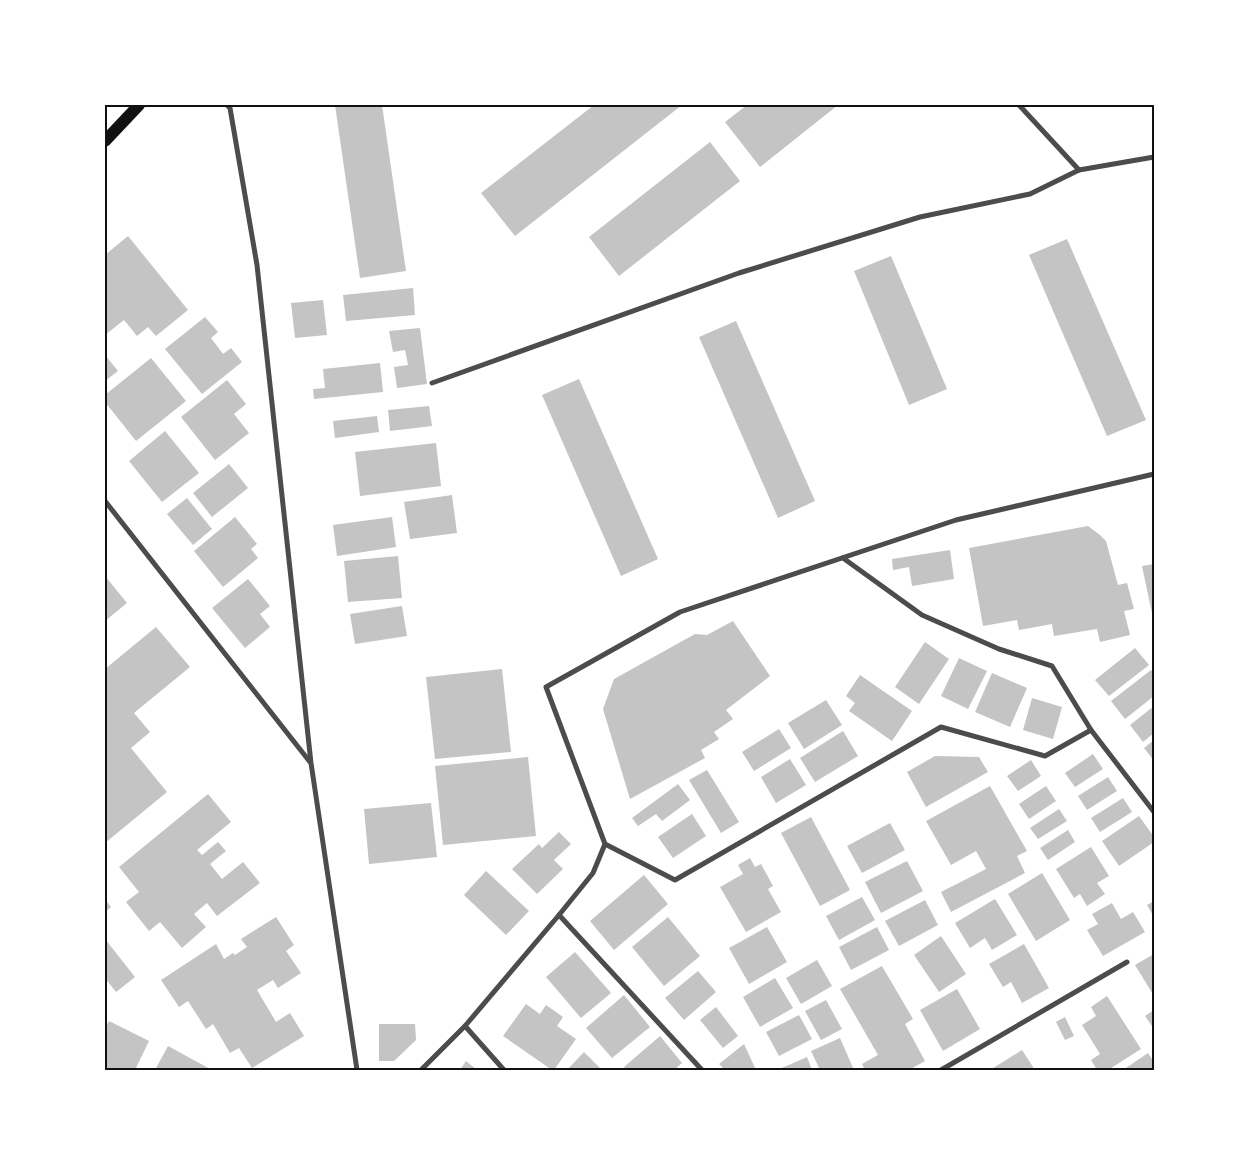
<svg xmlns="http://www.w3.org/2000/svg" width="1259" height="1175" viewBox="0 0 1259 1175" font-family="'PT Sans Narrow',sans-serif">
<rect width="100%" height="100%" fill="#fff"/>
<g fill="#c4c4c4">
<polygon points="335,105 382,105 406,271 360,278"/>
<polygon points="594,105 682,105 515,236 481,193"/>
<polygon points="747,105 838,105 760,167 725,122"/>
<polygon points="710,142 740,181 619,276 589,237"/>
<polygon points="128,236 188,310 156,336 148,327 137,336 124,320 105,335 105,255"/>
<polygon points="1067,239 1146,420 1107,436 1029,255"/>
<polygon points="891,256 947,389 909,405 854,271"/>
<polygon points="413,288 415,315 346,321 343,295"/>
<polygon points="323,300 327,335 295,338 291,303"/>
<polygon points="205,317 218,332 211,338 223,354 231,348 242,362 202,394 165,349"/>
<polygon points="736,321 815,501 778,518 699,337"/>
<polygon points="420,328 427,384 397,388 394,367 408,365 405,350 393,352 389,331"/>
<polygon points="105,355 118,371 105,381"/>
<polygon points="151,358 186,401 136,441 105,402 105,395"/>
<polygon points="380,363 383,392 314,399 313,389 325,388 323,369"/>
<polygon points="579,379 658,559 621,576 542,395"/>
<polygon points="227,380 246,404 234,414 249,433 215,460 181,417"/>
<polygon points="429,406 432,426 390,431 388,410"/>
<polygon points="377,416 379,432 335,438 333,421"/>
<polygon points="165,431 199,473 162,502 129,461"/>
<polygon points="436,443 441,486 360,496 355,452"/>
<polygon points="229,464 248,488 212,517 193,493"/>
<polygon points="452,495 457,533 410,539 404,502"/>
<polygon points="187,498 212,529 193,545 167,514"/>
<polygon points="235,517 257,544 251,549 258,558 223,587 194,551"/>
<polygon points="392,517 396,547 337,556 333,525"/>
<polygon points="1088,526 1100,535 1106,541 1118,585 1127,583 1134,609 1124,611 1130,635 1100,642 1097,629 1054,636 1052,624 1019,630 1017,620 983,626 969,548"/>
<polygon points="950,550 954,579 912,586 909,567 893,570 892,559"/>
<polygon points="398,556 402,598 348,602 344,561"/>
<polygon points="1154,564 1154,618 1153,618 1142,566"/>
<polygon points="105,576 127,603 105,621"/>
<polygon points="248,579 270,606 260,614 270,627 245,648 212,608"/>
<polygon points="402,606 407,636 355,644 350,614"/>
<polygon points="733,621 770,676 726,710 733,719 714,732 719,739 701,750 705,758 630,799 603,709 614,679 695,634 707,635"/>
<polygon points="156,627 190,667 134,713 150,732 131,748 167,792 105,843 105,669"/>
<polygon points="925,642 949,659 919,704 895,687"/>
<polygon points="1135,648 1149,665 1109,696 1095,680"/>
<polygon points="959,658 987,671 968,709 941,696"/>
<polygon points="502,669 511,752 435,759 426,677"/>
<polygon points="1151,670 1154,673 1154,696 1125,719 1111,701"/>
<polygon points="992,673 1027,688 1010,727 975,712"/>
<polygon points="860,675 912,711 892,741 849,711 855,703 846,696"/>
<polygon points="1032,698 1062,707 1053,739 1023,730"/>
<polygon points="826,700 842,725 804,749 788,723"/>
<polygon points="1154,706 1154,733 1143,742 1130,725"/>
<polygon points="779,729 791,748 754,771 742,752"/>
<polygon points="843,731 858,756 815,782 800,758"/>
<polygon points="1154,740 1154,761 1144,748"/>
<polygon points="1093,754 1103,769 1075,787 1065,773"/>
<polygon points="935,756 979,757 988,772 926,807 907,772"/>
<polygon points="528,757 536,836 443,845 435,766"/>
<polygon points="790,759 806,785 776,803 761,777"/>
<polygon points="1031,760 1041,776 1018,791 1007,776"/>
<polygon points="707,770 739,822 721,833 689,780"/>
<polygon points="1108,777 1117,791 1087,810 1078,796"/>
<polygon points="678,784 690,800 662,821 656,814 638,826 632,818"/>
<polygon points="990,786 1027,851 1017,856 1025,873 951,912 941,892 986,869 976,851 951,865 926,821"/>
<polygon points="1046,786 1056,801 1029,819 1019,804"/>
<polygon points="208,794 231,822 197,850 202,855 218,842 226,851 210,864 222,879 243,862 260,883 217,916 207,903 194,914 206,927 182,948 160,922 149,931 126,902 139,892 119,867"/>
<polygon points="1123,798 1132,812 1100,832 1091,818"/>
<polygon points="431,803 437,857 369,864 364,809"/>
<polygon points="1059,809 1067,821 1038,839 1030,828"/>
<polygon points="692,814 706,836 673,858 658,837"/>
<polygon points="1139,816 1154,837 1154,842 1119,866 1102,841"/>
<polygon points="811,817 850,890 820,906 781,833"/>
<polygon points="890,823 905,850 862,873 847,846"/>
<polygon points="1068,830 1075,842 1048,860 1040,848"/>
<polygon points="559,832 571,844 554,860 563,869 537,894 512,869 539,844 542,848"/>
<polygon points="1091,847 1109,876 1097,883 1105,894 1087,906 1080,894 1074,898 1056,869"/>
<polygon points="750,858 755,867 761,864 773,886 768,889 781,912 746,932 720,887 743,874 738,865"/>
<polygon points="907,861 923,891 881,913 865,882"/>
<polygon points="486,871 529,911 506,935 464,895"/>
<polygon points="1042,873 1070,920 1036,941 1008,894"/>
<polygon points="644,875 668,904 614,950 590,921"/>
<polygon points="862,897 875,920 839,940 826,916"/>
<polygon points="105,899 111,907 105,912"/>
<polygon points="995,899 1017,935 992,950 985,938 970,948 955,923"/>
<polygon points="925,900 938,925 899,946 885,921"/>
<polygon points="1154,901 1154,917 1147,905"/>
<polygon points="1112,903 1121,919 1133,912 1145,932 1103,956 1087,930 1098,924 1092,914"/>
<polygon points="276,917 294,945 286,951 301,973 278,988 273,980 257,990 276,1022 290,1013 304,1036 252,1068 239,1048 230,1053 213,1024 206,1029 188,1001 179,1007 161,980 216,944 224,959 233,953 235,955 247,947 241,939"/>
<polygon points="668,917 700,956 664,986 632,947"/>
<polygon points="767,927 787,962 749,984 729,948"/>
<polygon points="877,927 889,950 851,970 839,947"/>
<polygon points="941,936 966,974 939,992 914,955"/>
<polygon points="105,939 135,977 116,992 105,978"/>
<polygon points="1024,944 1049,988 1022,1003 1011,982 1003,987 989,964"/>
<polygon points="575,952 611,993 581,1018 546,977"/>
<polygon points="1154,954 1154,996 1135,965"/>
<polygon points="817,960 832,986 801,1004 786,978"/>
<polygon points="882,966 913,1019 905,1024 925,1061 909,1070 865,1070 862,1064 878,1055 840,989"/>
<polygon points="698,971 716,992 684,1020 665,998"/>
<polygon points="775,978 793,1008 760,1027 743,997"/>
<polygon points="957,989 980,1029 943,1051 920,1010"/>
<polygon points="624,995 650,1027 612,1058 586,1028"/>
<polygon points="1107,996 1141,1049 1108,1070 1097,1070 1091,1060 1100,1054 1082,1025 1096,1016 1091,1007"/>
<polygon points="826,1000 842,1029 821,1040 805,1011"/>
<polygon points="526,1004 540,1014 546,1005 563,1017 557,1026 576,1039 554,1070 552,1070 503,1036"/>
<polygon points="716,1007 738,1036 723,1048 700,1020"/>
<polygon points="1154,1010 1154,1029 1145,1016"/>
<polygon points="799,1015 812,1039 779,1056 766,1032"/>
<polygon points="1065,1017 1074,1036 1065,1040 1056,1022"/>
<polygon points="109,1021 149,1041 135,1070 105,1070 105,1029"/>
<polygon points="379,1024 415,1024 416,1040 394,1061 379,1061"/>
<polygon points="660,1036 682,1063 674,1070 626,1070 624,1067"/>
<polygon points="840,1038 854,1070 820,1070 811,1051"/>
<polygon points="744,1044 756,1070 725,1070 719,1064"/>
<polygon points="168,1046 212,1070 155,1070"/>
<polygon points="1022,1050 1035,1070 990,1070"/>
<polygon points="584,1052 602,1070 567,1070"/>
<polygon points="1148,1053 1154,1062 1154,1070 1123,1070"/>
<polygon points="807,1057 812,1070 777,1070"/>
<polygon points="466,1061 477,1070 460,1070"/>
</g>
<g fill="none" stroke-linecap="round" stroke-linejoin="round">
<g stroke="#4c4c4c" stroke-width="5">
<polyline points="227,105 230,108 257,265 311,763 357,1070"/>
<polyline points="1019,105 1079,170"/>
<polyline points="432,383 739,273 920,217 1030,194 1079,170 1154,157"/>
<polyline points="105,501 310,762"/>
<polyline points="843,558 922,615 999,649 1052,666 1091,730 1154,812"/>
<polyline points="605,844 675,880 941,727 1045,756 1091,730"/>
<polyline points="559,915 702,1070"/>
<polyline points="465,1026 504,1070"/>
<polyline points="421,1070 465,1026 559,915 593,873 605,844 546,687 680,612 956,520 1154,474"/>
<polyline points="941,1070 1127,962"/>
</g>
<polyline stroke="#111" stroke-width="12" points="105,141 139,105"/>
</g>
<rect width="1259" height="1175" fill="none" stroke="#ffffff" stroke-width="212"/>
<rect x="106" y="106" width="1047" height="963" fill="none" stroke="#111" stroke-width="2"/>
</svg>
